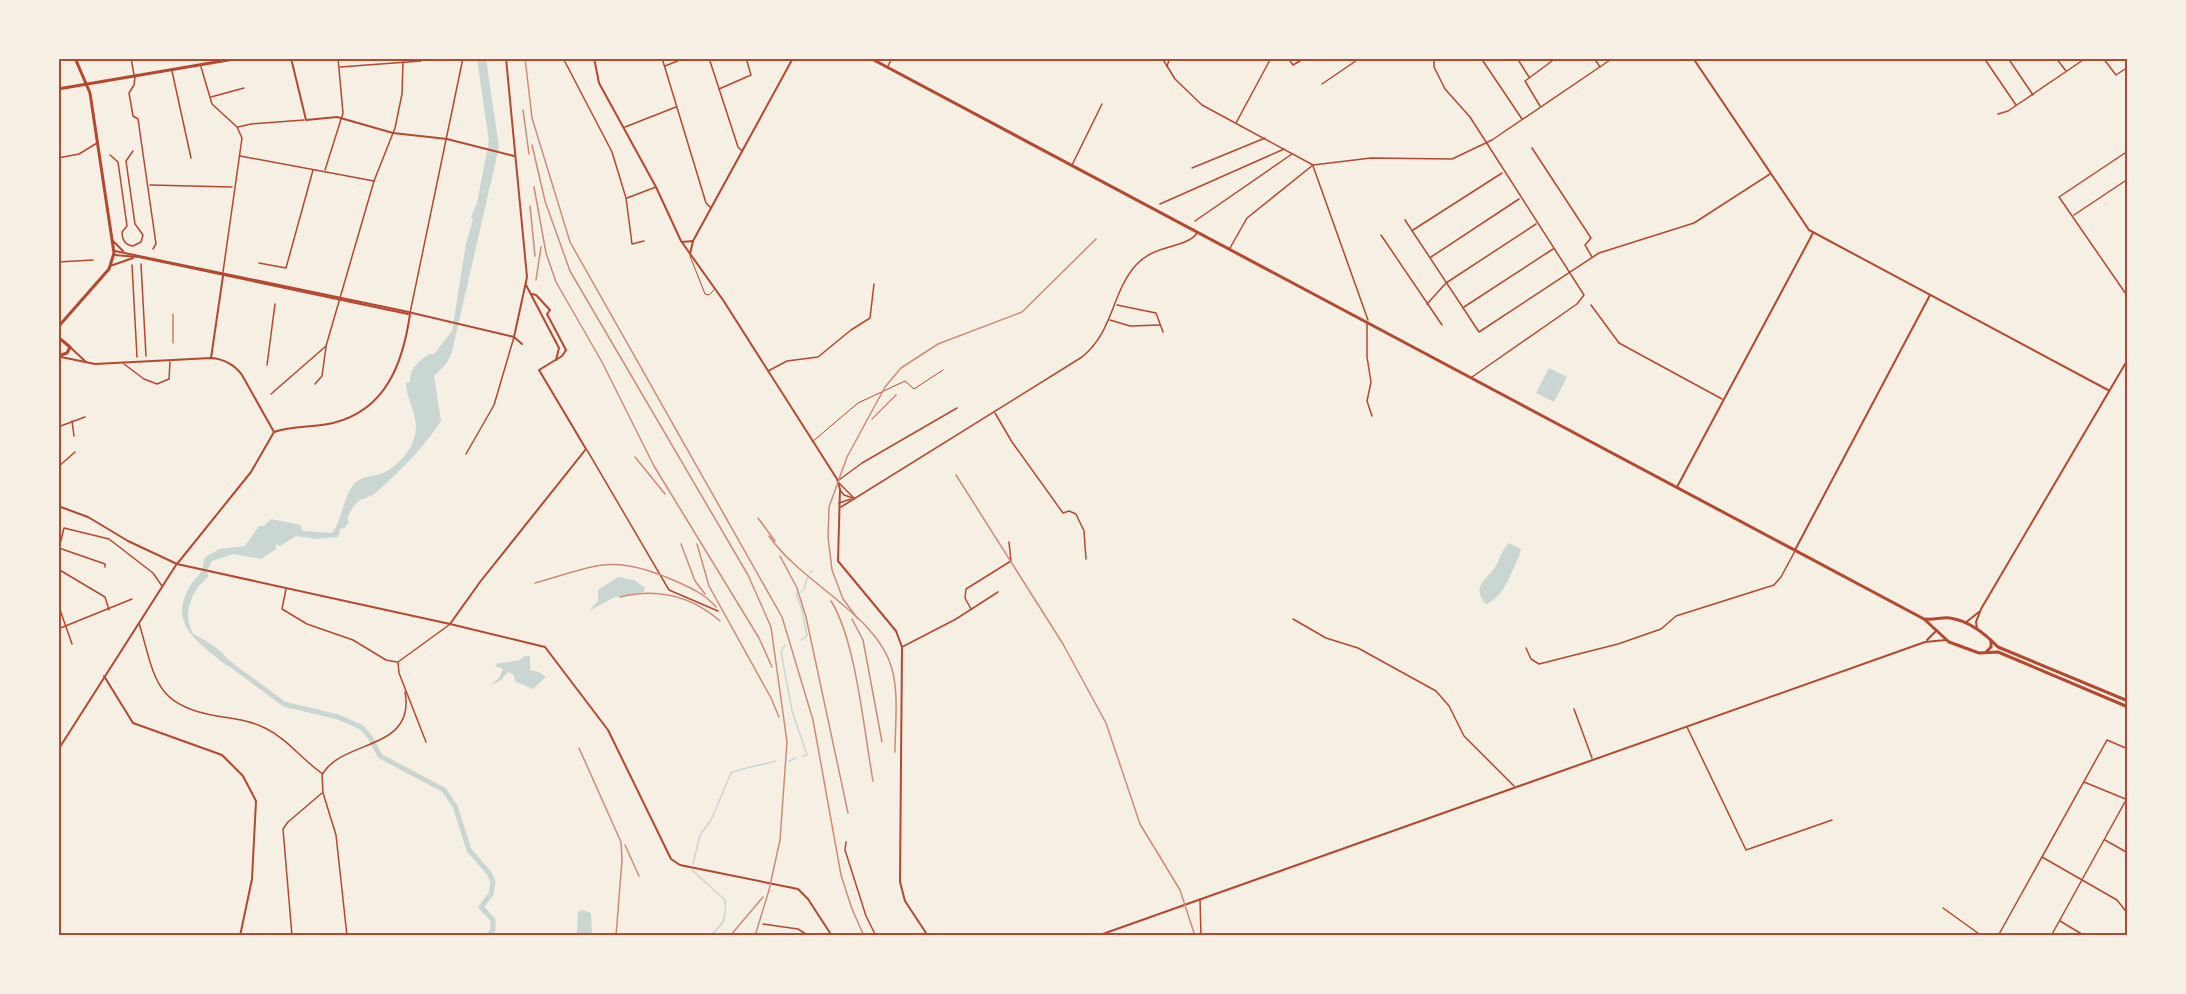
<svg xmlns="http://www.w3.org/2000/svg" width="2186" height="994" viewBox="0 0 2186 994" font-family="'DM Sans',sans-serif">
<rect width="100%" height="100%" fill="#f6efe4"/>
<g fill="#c9d6d2">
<path d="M477 59H486L499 147 452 352 446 364 434 376 441 421C425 446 402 469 380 489 363 505 360 490 347 519L349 522 344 529 341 528 338 537 317 539 296 536 280 546 276 544V549L261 559 233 554 212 561 207 571 208 577C191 591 182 613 193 634 206 640 224 651 230 663L227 666C199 642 167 625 190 586 196 575 203 577 204 558L219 549 245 546 259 526H264L271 519 300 525 303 531 332 533C343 519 343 496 355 483 363 475 376 477 385 472 403 463 420 440 415 419 413 406 406 396 406 383L410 382C409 369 419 360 430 354H434L452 331 466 244 473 219 471 217 477 203 489 141Z"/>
<polygon points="1549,368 1567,377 1554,402 1536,393"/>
<path d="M1509 543 1521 549 1520 554C1512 570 1504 598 1486 604 1469 586 1490 578 1497 564 1501 556 1503 548 1509 543Z"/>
<polygon points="618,577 634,580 645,588 644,592 615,597 589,611 598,601 598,590"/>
<polygon points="525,656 530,656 530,670 539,672 546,677 533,689 516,682 513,674 508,672 500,681 491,685 499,678 503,669 495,666 496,664 520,660"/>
<polygon points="582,910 591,913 592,935 577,935 578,912"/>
</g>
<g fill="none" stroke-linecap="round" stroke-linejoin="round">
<g stroke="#c9d6d2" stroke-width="1.5">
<polyline points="810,573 812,571"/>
<polyline points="804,590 807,578"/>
<polyline points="801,592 802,591"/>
<polyline points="798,593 796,594 802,610 807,636 801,640"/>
<polyline points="785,645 781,652 792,711 807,755 803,756"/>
<polyline points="789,761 796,758"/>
<path d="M693 864 700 835 711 820 731 773C746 766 760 766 776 761"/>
<path d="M692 870 725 900C727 918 723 925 710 936"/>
</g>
<polyline stroke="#c9d6d2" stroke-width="5" points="226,661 284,704 338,717 361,727 370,737 380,756 444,790 455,806 469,850 489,873 493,882 491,894 481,907 493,920 493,930 488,936"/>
<g stroke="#b5482f" stroke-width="1">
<polyline points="690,256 705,294 709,295 714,290"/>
<polyline points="173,343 173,314"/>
<polyline points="812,442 858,403 905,381 914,389 943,370"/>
</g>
<g stroke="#b5482f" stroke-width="1.5">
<polyline points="135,77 134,85 129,93 133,116 138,119 140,133 156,244 153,249"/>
<path d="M110 155 118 162 127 226 122 232C122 240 125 245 133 246L141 242 143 235 135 224 126 161 133 151"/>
<polyline points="141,264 146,356"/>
<polyline points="132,265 137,357"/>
</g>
<g stroke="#b5482f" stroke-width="1.5">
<polyline points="131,58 134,75"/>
<polyline points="563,58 612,152 626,198 632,244 644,241"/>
<polyline points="662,58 706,203 711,208"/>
<polyline points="709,58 738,147 742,151"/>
<polyline points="1162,58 1175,79 1202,105 1313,165"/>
<polyline points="1288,58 1293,65 1305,58"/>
<polyline points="1434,58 1434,67 1445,89 1470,117 1584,295 1577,304 1472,377"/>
<polyline points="1481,58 1522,119"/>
<polyline points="1517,58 1529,77"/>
<polyline points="1594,58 1600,67"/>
<polyline points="1984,58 2016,105"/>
<polyline points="2008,58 2033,95"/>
<polyline points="2056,58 2066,71"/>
<polyline points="2103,58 2116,75 2128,67"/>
<polyline points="665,66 685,58"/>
<polyline points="888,66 892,58"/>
<polyline points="1167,66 1170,58"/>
<polyline points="201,67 212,104 237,127 242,138 223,272"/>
<polyline points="340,67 421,61 425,58"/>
<polyline points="172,71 191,158"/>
<polyline points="1322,84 1360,58"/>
<polyline points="719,89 751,75 746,58"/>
<polyline points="211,97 244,88"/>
<polyline points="1540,106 1525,81 1556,58"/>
<polyline points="1998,114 2008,111 2086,58"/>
<polyline points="1236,123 1271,58"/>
<polyline points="238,127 251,124 304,120"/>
<polyline points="625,127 676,107"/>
<polyline points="1532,148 1591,238 1585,245 1592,257"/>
<polyline points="2128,151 2059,197 2128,297"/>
<polyline points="240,156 374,181"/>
<polyline points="58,158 79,154 97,143"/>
<polyline points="1072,165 1102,104"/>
<polyline points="1313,166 1368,320"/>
<polyline points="1192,168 1265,138"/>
<polyline points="325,170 343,113 338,58"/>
<polyline points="150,185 232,187"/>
<polyline points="627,198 656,187"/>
<polyline points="1160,204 1284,149"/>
<polyline points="2074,215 2128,179"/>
<polyline points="1405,220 1479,332 1599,253 1694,223 1770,174"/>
<polyline points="1195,221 1292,154"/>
<polyline points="1413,230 1502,173"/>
<polyline points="1381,235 1442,325"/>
<polyline points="1230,248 1247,218 1313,165 1371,158 1452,159 1492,140 1613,58"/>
<polyline points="1431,257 1519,199"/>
<polyline points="58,262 93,260"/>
<polyline points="259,263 286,268 313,170"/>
<polyline points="1427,304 1446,283 1536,224"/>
<polyline points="1117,305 1156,313 1163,332"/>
<polyline points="1591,305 1619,343 1722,399"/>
<polyline points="1464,307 1553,249"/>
<polyline points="410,313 463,58"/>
<polyline points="1110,320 1130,326 1160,325"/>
<polyline points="1367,324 1367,357 1371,382 1367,401 1372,416"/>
<polyline points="124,364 144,379 157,384 169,379 170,362"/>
<polyline points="267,365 275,304"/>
<polyline points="768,371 787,361 818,357 851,330 870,318 874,284"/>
<polyline points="315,384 322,376 326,347"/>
<polyline points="271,394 326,346 374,181 395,128 402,94 403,62"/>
<polyline points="995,413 1012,442 1063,513 1069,511 1076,514 1084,531 1086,559"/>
<polyline points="72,421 74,436"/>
<polyline points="58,427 85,417"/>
<polyline points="587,450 669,590 718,611"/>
<polyline points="466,454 494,405 514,337"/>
<polyline points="58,467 75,452"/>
<polyline points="839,480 862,463 957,408"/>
<polyline points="839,483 854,498"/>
<polyline points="840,490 844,495 853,498"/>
<polyline points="839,503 851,499"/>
<path d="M841 507 1082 357C1114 331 1111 293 1136 265 1156 243 1186 249 1197 233"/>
<polyline points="105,567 105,564 59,548 64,528 109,539 153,573 162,586"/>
<polyline points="58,569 105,597 109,610"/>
<polyline points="286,589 282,609 307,624 353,640 386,660 397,662"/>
<polyline points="58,604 72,644"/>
<polyline points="971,609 965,598 966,589 1011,561 1009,542"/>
<polyline points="1293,619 1326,638 1358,648 1436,691 1449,706 1464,736 1514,786"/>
<path d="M139 623C155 676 153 706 217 716 234 719 249 720 265 728 288 739 302 760 323 774"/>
<polyline points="58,629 132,599"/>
<polyline points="902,647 956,619 998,592"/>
<polyline points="1526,648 1531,659 1539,664 1618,644 1661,629 1676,616 1774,585 1781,577 1795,551"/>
<polyline points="1574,709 1592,758"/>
<polyline points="1687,727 1746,850 1832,820"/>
<polyline points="426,742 399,673 398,662 449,625"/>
<path d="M323 773C345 739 416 750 405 692"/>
<polyline points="322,774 323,793 336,835 347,936"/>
<polyline points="2084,782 2128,800"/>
<polyline points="2105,840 2128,853"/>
<polyline points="846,842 845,850 866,916 876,936"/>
<polyline points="2042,857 2117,900 2128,914"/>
<polyline points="1200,899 1201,936"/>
<polyline points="1943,908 1982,936"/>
<polyline points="2060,921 2085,936"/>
<polyline points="763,924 798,929 809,936"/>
<polyline points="292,936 283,829 288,822 322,793"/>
<polyline points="1998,936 2107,740 2128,749"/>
<polyline points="2051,936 2126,800"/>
</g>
<g stroke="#b5482f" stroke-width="2">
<polyline points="291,58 306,120 337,117 393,133 447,139 514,156"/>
<polyline points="506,58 527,277 514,337"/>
<polyline points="594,58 599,83 656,187 681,241 723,300 837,479 840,489 838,561 896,631 902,647 900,882 905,901 928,936"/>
<polyline points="112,240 123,251"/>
<polyline points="682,242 693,241"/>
<polyline points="115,251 404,311 514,337 522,344"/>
<polyline points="690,254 693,241 793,58"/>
<polyline points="114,255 139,257 408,314"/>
<polyline points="110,266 133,258"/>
<polyline points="526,285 559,348 556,360"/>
<polyline points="70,347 86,362"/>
<path d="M61 357 95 364 211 358C224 359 234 364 242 375L274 432"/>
<polyline points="211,358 223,276"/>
<path d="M274 432C293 425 313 428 333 423 386 410 403 363 410 314"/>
<polyline points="1677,487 1813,233"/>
<polyline points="1795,550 1930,295"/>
<polyline points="177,564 251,472 274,432"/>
<polyline points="450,624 480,582 586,449 539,370 562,356 566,350 547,314 550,310 536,295 532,294"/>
<polyline points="104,676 133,723 222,755 243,776 256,801 252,879 240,936"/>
</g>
<g stroke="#b5482f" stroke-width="2">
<polyline points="1693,58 1809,230 2108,390"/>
<polyline points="58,506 88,517 128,541 177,564 450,624 545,647 608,730 671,859 680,865 798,889 808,899 832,936"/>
<polyline points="1965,623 1979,612"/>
<polyline points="1977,629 1976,622 1981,609 2128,359"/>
<polyline points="1927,640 1937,630"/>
<polyline points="58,750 176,565"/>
<polyline points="1097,936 1925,642 1946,640"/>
</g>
<g stroke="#b5482f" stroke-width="3">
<polyline points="870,58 1924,619 1949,642 1979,653 1998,652 2128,707"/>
<polyline points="58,89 240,58"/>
<polyline points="58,327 109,269 114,253 90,93 75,58"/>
<polyline points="58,337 70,347 67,353 58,356"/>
<path d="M1926 619C1934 620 1942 617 1950 618 1970 621 1985 634 1998 647L2128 701"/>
<polyline points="1986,652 1991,647 1991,640"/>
</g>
<g stroke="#cf8b77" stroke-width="1.5">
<polyline points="525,58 532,118 570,242 782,617 813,720 841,875 852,909 864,936"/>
<polyline points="523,110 529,154"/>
<polyline points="532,145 545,201 570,271 748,575 771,627 787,742 780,840 769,890 755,936"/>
<polyline points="534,187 546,253 556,282 602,362 654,466 759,638 772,667"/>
<polyline points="530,206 535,256"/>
<polyline points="536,280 541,247"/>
<polyline points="872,419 896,395"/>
<polyline points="635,457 665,494"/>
<polyline points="956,475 1063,644 1106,723 1140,824 1180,890 1195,936"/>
<polyline points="758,518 775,541"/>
<path d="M769 536C802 584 878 615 892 669 899 695 895 726 895 752"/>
<polyline points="681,544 695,581 705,594"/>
<polyline points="697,544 709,586 771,698 779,717"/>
<polyline points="780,556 797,588 806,617 848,813"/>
<path d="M535 583C596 566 611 553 673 580 689 587 704 593 716 607"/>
<path d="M620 597C657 588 691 596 720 621"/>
<path d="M831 601C856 640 864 732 873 781"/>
<polyline points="852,619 863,640 882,742"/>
<polyline points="858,619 843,599 832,570 828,537 829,507 847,457 885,387 901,368 938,344 1022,312 1096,239"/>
<polyline points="579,748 621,842 622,860 616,936"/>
<polyline points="625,845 639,876"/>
<polyline points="730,936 763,897"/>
</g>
</g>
<rect width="2186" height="994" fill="none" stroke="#f6efe4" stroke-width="120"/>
<rect x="60" y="60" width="2066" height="874" fill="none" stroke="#b5482f" stroke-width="2"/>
</svg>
